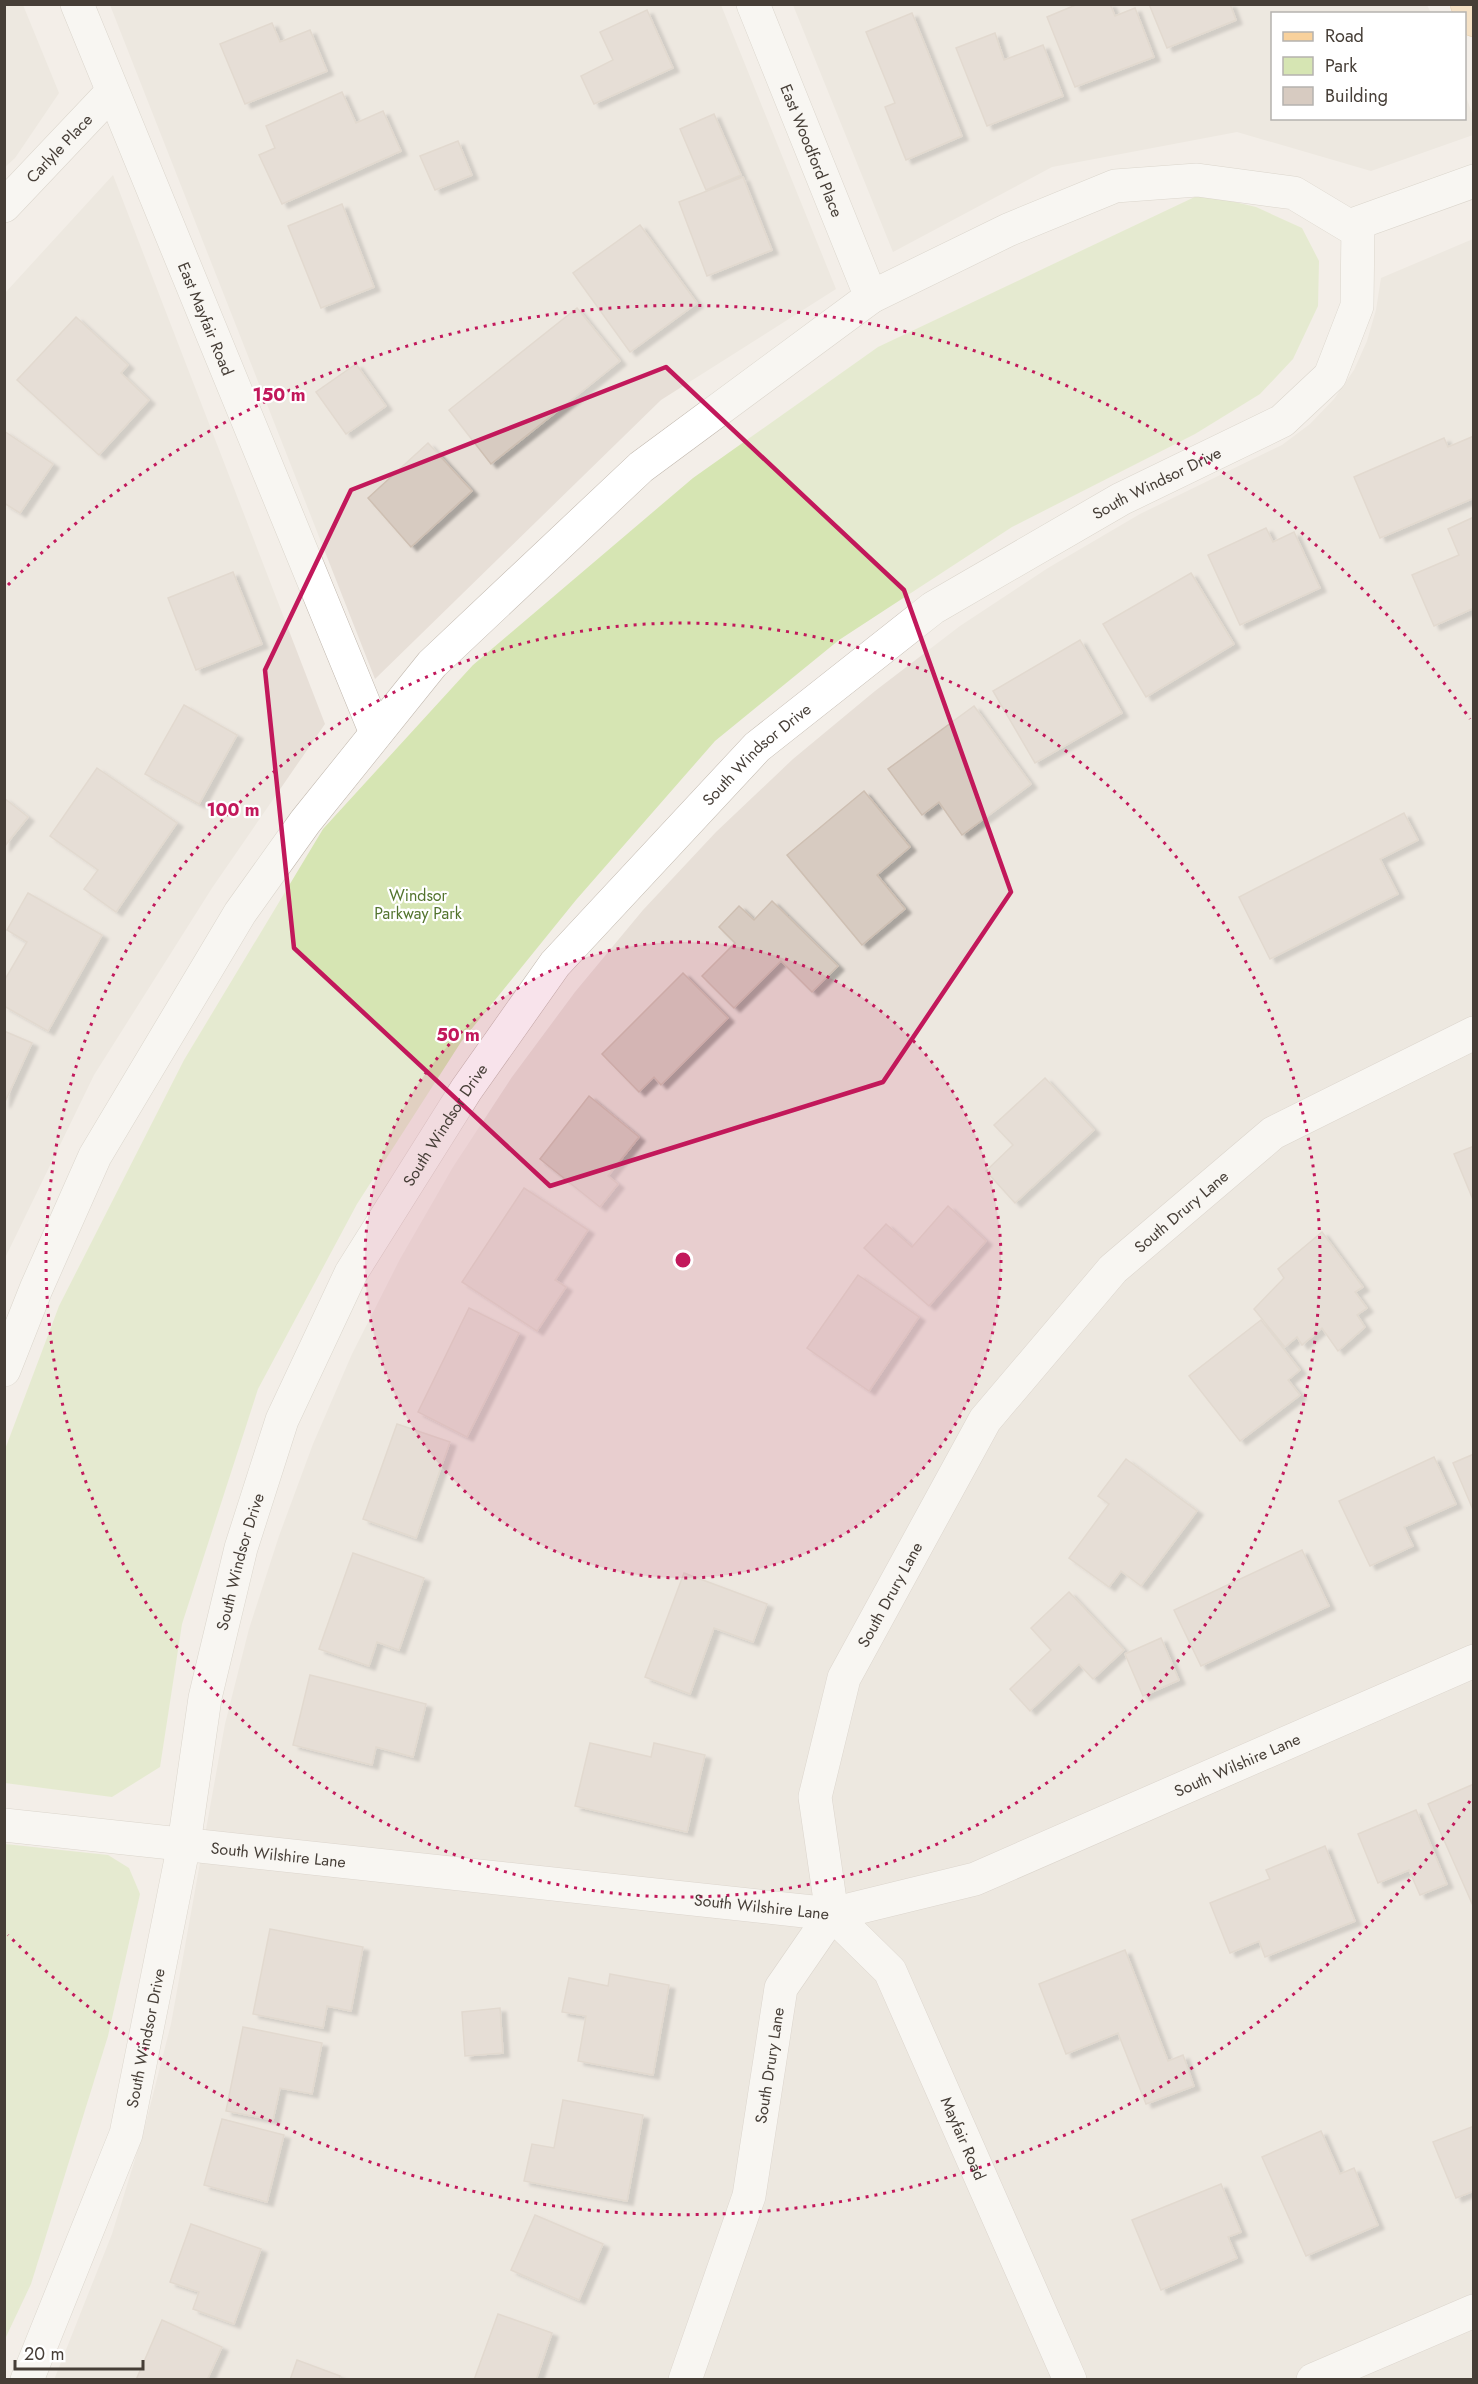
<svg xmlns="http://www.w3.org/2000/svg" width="1478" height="2384" viewBox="0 0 1478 2384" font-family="Jost,sans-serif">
<defs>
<filter id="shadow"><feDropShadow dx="6" dy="4" stdDeviation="1.5" flood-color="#0004"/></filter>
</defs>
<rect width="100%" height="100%" fill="#f3eee8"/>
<g fill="#e7dfd7">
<polygon points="5,4 23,5 59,93 15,158 5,167"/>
<polygon points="110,5 721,5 836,289 661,400 375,679"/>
<polygon points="793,5 1427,5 1431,13 1272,14 1272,118 1464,118 1465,94 1473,116 1473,135 1371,171 1237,132 1052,167 893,252"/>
<polygon points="113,175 325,724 212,888 94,1075 5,1258 5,293"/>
<polygon points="1473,239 1473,2379 54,2380 112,2234 144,2130 171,2024 225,1724 249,1629 279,1536 313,1444 352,1354 400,1259 453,1167 512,1077 575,992 643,910 716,832 793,759 875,691 960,626 1048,568 1140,514 1282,445 1310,424 1334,399 1354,370 1367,341 1376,310 1381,278"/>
</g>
<g fill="#d6e5b3">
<polygon points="1201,194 1256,207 1302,228 1319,261 1318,306 1293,359 1260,394 1195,434 1012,527 839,640 715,741 576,900 461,1042 357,1204 258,1389 182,1624 160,1767 112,1797 5,1783 4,1452 59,1306 184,1060 323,829 473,665 693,478 878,347"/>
<polygon points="5,1844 108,1855 129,1868 140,1894 108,2036 31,2284 5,2339"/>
</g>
<g fill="#d7cbc1" stroke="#cebfb2" stroke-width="1.5" filter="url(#shadow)">
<polygon points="1078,4 1110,4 1115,16 1135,8 1154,57 1075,87 1047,17"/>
<polygon points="1149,4 1230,4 1236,20 1167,48"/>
<polygon points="647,10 673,68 594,104 581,76 613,60 600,32"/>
<polygon points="912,13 962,136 906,160 885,107 895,103 866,32"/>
<polygon points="272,23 280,42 310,30 327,71 245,104 220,44"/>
<polygon points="995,33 1004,60 1043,45 1063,96 987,126 956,48"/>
<polygon points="342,92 356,123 383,111 401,151 282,204 259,155 275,148 266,126"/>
<polygon points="714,114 741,175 706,190 680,129"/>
<polygon points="458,141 472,175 435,190 420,156"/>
<polygon points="743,177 772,250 707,276 679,202"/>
<polygon points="342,204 374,287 321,308 288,226"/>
<polygon points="640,225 697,303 630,352 573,273"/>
<polygon points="577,308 620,361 491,464 449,410"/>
<polygon points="76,317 128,365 121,373 149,400 99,455 17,380"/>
<polygon points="356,364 386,406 346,434 316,392"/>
<polygon points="4,431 53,464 20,513 4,503"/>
<polygon points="1474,436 1474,498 1380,538 1354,477 1444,438 1448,447"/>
<polygon points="428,443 472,491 411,547 368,498"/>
<polygon points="1474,517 1474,608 1434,626 1412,575 1459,555 1448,529"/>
<polygon points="1266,528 1273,542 1294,532 1320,588 1240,625 1208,555"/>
<polygon points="233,572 262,644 196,670 168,598"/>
<polygon points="1191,573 1234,644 1146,697 1103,624"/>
<polygon points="1080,640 1122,713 1035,763 993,691"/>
<polygon points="184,705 237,735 199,804 145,774"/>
<polygon points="974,706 1031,784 962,835 939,802 922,815 888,769"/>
<polygon points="97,768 177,823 116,912 84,889 98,870 50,836"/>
<polygon points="864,791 910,847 877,875 905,909 862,945 787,855"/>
<polygon points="4,798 28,817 4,847"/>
<polygon points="1404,813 1418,840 1380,859 1398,894 1270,959 1239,897"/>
<polygon points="28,893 102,935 48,1031 4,1006 4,981 27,942 7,930"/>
<polygon points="772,901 838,966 812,992 781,961 734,1008 702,976 735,943 719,927 739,906 754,920"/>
<polygon points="683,973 728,1018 661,1085 654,1077 639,1092 602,1054"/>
<polygon points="4,1031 32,1043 4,1104"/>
<polygon points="1045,1078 1094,1130 1015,1203 986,1171 1013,1145 994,1125"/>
<polygon points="589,1096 639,1137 608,1176 618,1184 600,1207 540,1159"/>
<polygon points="1474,1146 1474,1202 1454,1154"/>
<polygon points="524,1188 588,1230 555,1280 566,1287 537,1331 462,1282"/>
<polygon points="948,1206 986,1241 929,1306 864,1248 886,1224 912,1247"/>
<polygon points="1322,1232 1363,1287 1355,1292 1367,1308 1357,1315 1365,1327 1338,1351 1322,1328 1302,1345 1297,1337 1285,1347 1254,1309 1284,1278 1278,1269"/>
<polygon points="858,1275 919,1317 869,1391 807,1348"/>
<polygon points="469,1308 519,1333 467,1437 418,1412"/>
<polygon points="1261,1320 1300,1370 1288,1380 1300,1395 1240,1441 1189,1376"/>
<polygon points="397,1424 450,1442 416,1538 363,1519"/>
<polygon points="1474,1454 1474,1512 1453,1463"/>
<polygon points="1434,1457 1456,1504 1404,1527 1413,1546 1370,1566 1339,1501"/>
<polygon points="1126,1459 1197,1511 1141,1586 1121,1571 1109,1587 1069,1558 1109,1504 1098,1496"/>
<polygon points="1302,1550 1329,1606 1201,1666 1174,1610"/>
<polygon points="353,1553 424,1578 399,1650 377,1642 369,1666 319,1649"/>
<polygon points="684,1573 767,1604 753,1642 714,1628 690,1694 645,1677"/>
<polygon points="1069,1592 1124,1650 1093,1679 1079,1664 1030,1711 1010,1689 1051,1650 1031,1628"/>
<polygon points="1161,1638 1179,1680 1143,1696 1125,1654"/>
<polygon points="310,1675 426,1704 413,1757 376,1747 372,1765 293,1745"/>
<polygon points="590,1743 651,1757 654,1743 705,1755 687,1832 575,1806"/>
<polygon points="1474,1784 1474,1908 1428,1804"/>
<polygon points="1416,1810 1447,1884 1420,1895 1409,1870 1378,1883 1358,1834"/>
<polygon points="1325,1846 1355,1921 1265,1957 1259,1941 1230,1953 1210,1903 1270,1879 1266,1870"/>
<polygon points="270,1929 363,1947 351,2011 327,2006 323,2028 253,2014"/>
<polygon points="1125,1950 1168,2061 1183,2055 1194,2086 1146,2104 1118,2033 1066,2054 1039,1984"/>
<polygon points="610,1974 669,1985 653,2075 578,2061 586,2016 562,2012 569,1978 608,1986"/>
<polygon points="500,2008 503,2053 465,2056 462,2012"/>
<polygon points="243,2027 322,2043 312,2094 280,2088 273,2120 226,2111"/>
<polygon points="563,2100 643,2115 627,2201 524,2181 532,2144 554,2148"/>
<polygon points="222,2119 284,2135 267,2202 204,2185"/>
<polygon points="1474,2126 1474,2191 1456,2198 1433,2142"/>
<polygon points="1321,2131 1340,2174 1354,2168 1378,2225 1306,2256 1262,2157"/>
<polygon points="1221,2184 1241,2232 1228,2237 1237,2258 1161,2290 1132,2220"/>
<polygon points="535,2215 603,2244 579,2300 511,2270"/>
<polygon points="191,2224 261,2249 234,2324 193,2309 199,2292 170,2282"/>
<polygon points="498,2314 552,2333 536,2380 474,2380"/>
<polygon points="162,2320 222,2347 207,2380 136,2380"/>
<polygon points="297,2360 340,2376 339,2380 290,2380"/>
</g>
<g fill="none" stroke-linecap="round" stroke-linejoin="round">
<defs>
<g id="minor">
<path id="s1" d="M77 4 376 733"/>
<path id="s2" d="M753 4 871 297"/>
<path id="s3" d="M4 206 112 92"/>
<polyline points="4,1370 36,1289 95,1156 240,913 305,822 432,664 641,467 871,297 1008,230 1115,186 1197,180 1294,193 1349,226 1474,181"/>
<path id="s4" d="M4 1825 832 1914 975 1879 1474 1661"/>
<path id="s5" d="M832 1914 890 1971 1070 2380"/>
<path id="s6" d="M27 2380 126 2134 184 1844 205 1698 241 1548 282 1420 351 1273 466 1090 555 964 757 747 933 608 1121 499 1282 421 1330 376 1357 306 1358 224"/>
<path id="s7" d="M685 2380 749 2196 781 1988 832 1914 815 1797 844 1678 985 1420 1113 1269 1273 1133 1474 1033"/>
<polyline points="1313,2380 1474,2311"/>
</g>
<polyline id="major" points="1467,4 1474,20"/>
</defs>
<use href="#minor" stroke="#c1b8ae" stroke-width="34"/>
<use href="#major" stroke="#dcab6d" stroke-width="34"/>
<use href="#minor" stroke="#fff" stroke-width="33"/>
<use href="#major" stroke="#f8d19c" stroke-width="33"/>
</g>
<path d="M0 0H1478V2384H0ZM666 367 904 590 1011 892 883 1082 550 1186 294 948 265 670 351 490Z" fill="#f3eee8" fill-opacity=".55" fill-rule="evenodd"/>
<path fill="none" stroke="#c2185b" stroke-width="4.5" stroke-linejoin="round" d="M666 367 904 590 1011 892 883 1082 550 1186 294 948 265 670 351 490Z"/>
<circle cx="683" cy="1260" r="318" fill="#c2185b" fill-opacity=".12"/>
<g fill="none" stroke="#c2185b" stroke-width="3" stroke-dasharray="3 6">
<circle cx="683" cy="1260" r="318"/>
<circle cx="683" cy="1260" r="637"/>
<path d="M1470 1801A955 955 0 0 1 8 1935M8 585A955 955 0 0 1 1470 719"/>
</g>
<g text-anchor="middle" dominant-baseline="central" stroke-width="4.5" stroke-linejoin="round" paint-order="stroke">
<g font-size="16" fill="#463e37" stroke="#fff">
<text stroke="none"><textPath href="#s3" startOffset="80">Carlyle Place</textPath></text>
<text stroke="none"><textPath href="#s2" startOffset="158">East Woodford Place</textPath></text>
<text stroke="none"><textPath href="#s1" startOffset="340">East Mayfair Road</textPath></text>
<text stroke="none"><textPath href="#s6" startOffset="2307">South Windsor Drive</textPath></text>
<text stroke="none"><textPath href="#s6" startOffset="1821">South Windsor Drive</textPath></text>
<text stroke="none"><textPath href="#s6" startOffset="1335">South Windsor Drive</textPath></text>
<text stroke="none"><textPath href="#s7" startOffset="1317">South Drury Lane</textPath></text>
<text stroke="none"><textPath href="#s6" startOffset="849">South Windsor Drive</textPath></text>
<text stroke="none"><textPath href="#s7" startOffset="831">South Drury Lane</textPath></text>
<text stroke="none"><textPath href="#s4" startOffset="1266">South Wilshire Lane</textPath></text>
<text stroke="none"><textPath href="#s4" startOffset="276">South Wilshire Lane</textPath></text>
<text stroke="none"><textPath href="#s4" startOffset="762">South Wilshire Lane</textPath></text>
<text stroke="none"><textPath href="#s6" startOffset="363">South Windsor Drive</textPath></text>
<text stroke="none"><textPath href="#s7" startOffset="327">South Drury Lane</textPath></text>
<text stroke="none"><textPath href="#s5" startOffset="264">Mayfair Road</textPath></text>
</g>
<g font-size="16" fill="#53742e" stroke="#fff">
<text x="418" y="895">Windsor<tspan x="418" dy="18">Parkway Park</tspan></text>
</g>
</g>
<circle cx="683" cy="1260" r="9" fill="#c2185b" stroke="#fff" stroke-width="3"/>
<g font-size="18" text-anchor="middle" font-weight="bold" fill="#c2185b" stroke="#fff" stroke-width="4.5" stroke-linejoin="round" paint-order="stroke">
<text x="279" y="401">150 m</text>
<text x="233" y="816">100 m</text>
<text x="458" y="1041">50 m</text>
</g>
<rect width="1478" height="2384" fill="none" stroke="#463e37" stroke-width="12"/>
<rect x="1271" y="12" width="195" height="108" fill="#ffffff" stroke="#b5b2af" stroke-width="1.5"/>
<rect x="1283" y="32" width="30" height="9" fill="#f8d19c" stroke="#b5b2af" stroke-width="1.5"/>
<text x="1325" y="42" font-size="18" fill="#463e37">Road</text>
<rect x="1283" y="57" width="30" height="18" fill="#d6e5b3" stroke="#b5b2af" stroke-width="1.5"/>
<text x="1325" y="72" font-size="18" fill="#463e37">Park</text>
<rect x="1283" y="87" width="30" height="18" fill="#d7cbc1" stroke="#b5b2af" stroke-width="1.5"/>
<text x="1325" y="102" font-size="18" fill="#463e37">Building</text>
<path d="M15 2360v9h128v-9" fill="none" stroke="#463e37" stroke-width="3"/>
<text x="24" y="2360" font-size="18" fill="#463e37" stroke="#ffffff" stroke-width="4.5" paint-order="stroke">20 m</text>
</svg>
